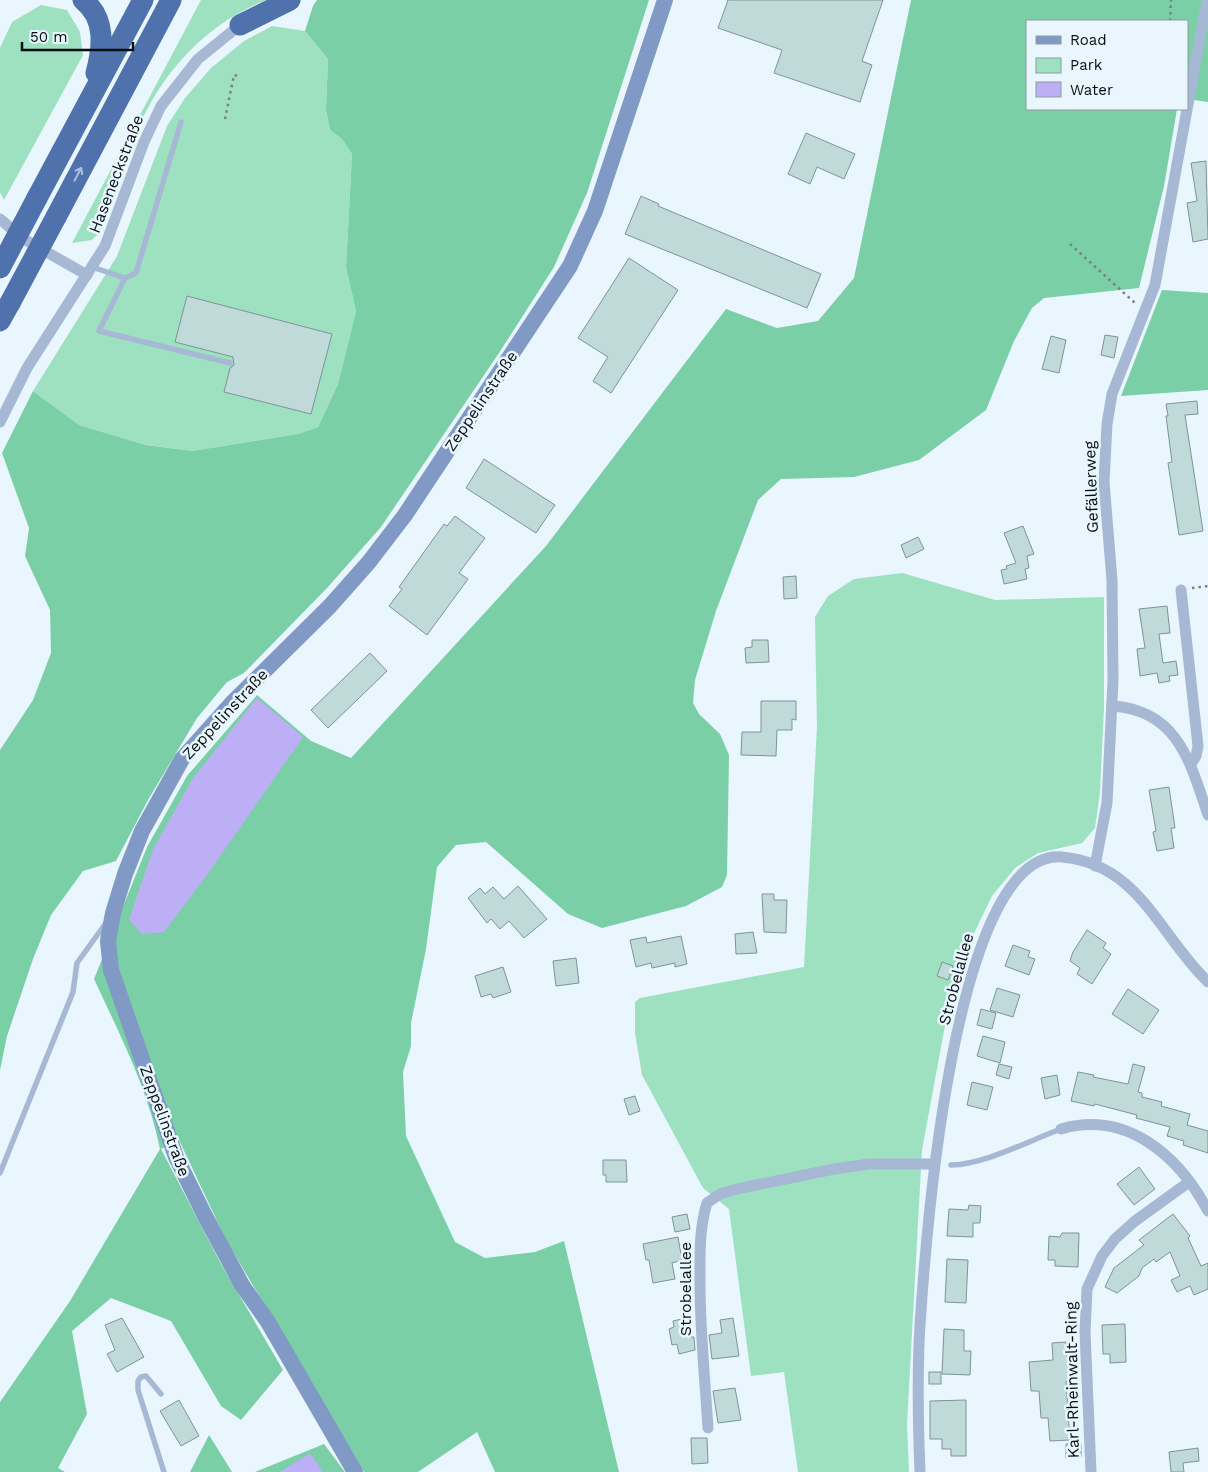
<svg xmlns="http://www.w3.org/2000/svg" width="1208" height="1472" viewBox="0 0 1208 1472" font-family="'Work Sans',sans-serif">
<rect width="100%" height="100%" fill="#e9f6fd"/>
<g fill="#9ee1c0">
<path d="M201 0H266C208 23 162 71 138 129 124 163 114 199 100 232L92 240 72 243Z"/>
<polygon points="41,5 67,10 80,32 83,55 4,200 0,192 0,48 12,22"/>
<polygon points="272,26 305,31 328,59 326,110 330,130 342,139 352,154 346,268 356,311 338,384 318,427 298,434 192,451 146,445 79,425 33,391 117,256 167,126 185,98 211,68 244,41"/>
<polygon points="902,573 995,600 1104,597 1104,708 1100,792 1095,828 1082,843 1038,853 1015,868 992,896 964,954 949,1004 922,1150 907,1424 909,1472 798,1472 784,1372 751,1376 729,1209 703,1188 642,1075 635,1033 635,1002 640,998 804,967 817,727 815,617 828,596 854,579"/>
</g>
<g fill="#7acfa7">
<polygon points="317,0 649,0 587,193 554,267 499,353 381,527 327,588 244,673 227,682 197,718 148,800 116,861 83,871 51,915 33,959 7,1036 0,1070 0,750 33,700 51,653 50,610 25,556 29,528 2,453 33,391 79,425 146,445 192,451 298,434 318,427 338,384 356,311 346,268 352,154 342,139 330,130 326,110 328,59 305,31 313,6"/>
<path d="M911 0H1208V102L1187 99V21H1027V109H1177L1164 186 1139 288 1044 298 1032 308 1014 341 986 410 919 460 854 477 781 479 758 500 716 611 695 680 693 703 699 714 720 734 729 755 727 875 722 887 686 906 602 928 568 914 486 842 456 845 437 867 426 949 411 1023V1046L403 1072 406 1136 455 1242 485 1258 535 1252 564 1241 619 1472H495L477 1432 418 1472H364L226 1240 179 1140 161 1149 221 1264 283 1370 241 1420 221 1406 171 1321 111 1298 72 1331 87 1414 58 1468 65 1472H0V1402L70 1301 160 1149C148 1089 120 1035 94 979L147 847 187 776 257 695 311 741 351 758 546 546 726 309 777 328 818 321 854 278Z"/>
<polygon points="1162,290 1208,293 1208,390 1121,396"/>
<polygon points="209,1435 232,1472 190,1472"/>
<polygon points="324,1444 345,1472 255,1472"/>
</g>
<g fill="#bdaff6">
<polygon points="257,698 303,737 207,875 164,932 142,934 129,920 153,849 193,778"/>
<polygon points="310,1453 323,1472 280,1472"/>
</g>
<g fill="#bfdad9" stroke="#7c9595">
<polygon points="728,0 883,0 862,61 872,65 860,102 774,73 782,50 718,28"/>
<polygon points="806,133 855,154 844,179 817,167 810,184 788,174"/>
<polygon points="1206,161 1208,239 1193,242 1187,203 1197,201 1191,163"/>
<polygon points="641,196 659,204 658,206 821,274 807,308 625,234"/>
<polygon points="629,258 678,290 611,393 593,381 608,357 578,338"/>
<polygon points="187,296 332,334 311,414 224,392 230,368 234,365 233,357 175,342"/>
<polygon points="1105,335 1118,337 1114,358 1101,355"/>
<polygon points="1051,336 1066,340 1059,373 1042,369"/>
<polygon points="1197,401 1198,414 1185,415 1203,531 1179,535 1168,463 1172,462 1166,416 1168,416 1166,404"/>
<polygon points="484,459 555,505 536,533 466,488"/>
<polygon points="455,516 485,538 459,573 468,579 427,635 389,606 402,589 399,587 444,524 447,526"/>
<polygon points="1023,526 1034,554 1027,556 1029,568 1025,569 1027,579 1004,584 1001,570 1007,569 1006,566 1016,563 1004,533"/>
<polygon points="918,537 924,549 906,558 901,545"/>
<polygon points="796,576 797,598 784,599 783,577"/>
<polygon points="1167,606 1170,633 1159,634 1163,663 1176,661 1178,675 1169,676 1170,681 1159,683 1157,673 1140,676 1137,649 1145,648 1139,609"/>
<polygon points="752,640 768,640 769,662 746,663 745,648 752,647"/>
<polygon points="370,653 387,671 328,728 311,710"/>
<polygon points="761,701 796,701 796,720 792,719 792,730 777,730 776,756 741,755 742,732 761,732"/>
<polygon points="1169,787 1175,828 1171,828 1174,848 1157,851 1153,832 1156,831 1149,790"/>
<polygon points="518,886 547,919 524,938 509,921 500,929 491,919 487,923 468,898 480,888 485,894 493,887 504,899"/>
<polygon points="762,894 774,894 774,900 787,900 786,933 764,932"/>
<polygon points="1087,930 1106,943 1103,948 1111,954 1092,984 1077,974 1080,968 1070,961 1073,952"/>
<polygon points="753,932 757,953 736,954 735,934"/>
<polygon points="681,936 687,964 675,967 675,963 652,968 651,963 636,967 630,940 646,937 647,943"/>
<polygon points="1013,945 1030,951 1028,957 1035,959 1029,975 1005,966"/>
<polygon points="576,958 579,983 556,986 553,961"/>
<polygon points="942,962 953,966 948,980 937,976"/>
<polygon points="503,967 511,992 493,998 491,994 481,997 475,976"/>
<polygon points="997,988 1020,995 1013,1017 990,1010"/>
<polygon points="1128,989 1159,1010 1143,1034 1112,1014"/>
<polygon points="981,1009 996,1013 992,1029 977,1025"/>
<polygon points="983,1036 1005,1042 1000,1063 977,1056"/>
<polygon points="999,1064 1012,1067 1009,1079 996,1075"/>
<polygon points="1133,1064 1145,1067 1138,1092 1142,1093 1142,1097 1162,1102 1161,1106 1190,1114 1187,1125 1208,1131 1208,1153 1183,1145 1184,1141 1167,1136 1170,1127 1136,1118 1137,1115 1095,1104 1094,1106 1071,1101 1078,1072 1094,1075 1093,1077 1128,1084"/>
<polygon points="1057,1075 1060,1095 1045,1099 1041,1078"/>
<polygon points="972,1082 993,1087 987,1110 967,1105"/>
<polygon points="635,1096 640,1111 629,1115 624,1099"/>
<polygon points="603,1160 626,1160 627,1182 606,1182 606,1175 603,1175"/>
<polygon points="1139,1167 1155,1189 1134,1205 1117,1184"/>
<polygon points="969,1205 981,1206 980,1223 973,1223 973,1237 947,1236 949,1209 968,1210"/>
<polygon points="687,1214 690,1229 675,1232 672,1217"/>
<polygon points="1173,1214 1190,1236 1188,1238 1201,1266 1208,1263 1208,1289 1194,1295 1190,1286 1177,1292 1171,1280 1180,1276 1170,1252 1156,1262 1154,1259 1142,1268 1139,1276 1117,1293 1105,1287 1114,1268 1144,1245 1139,1240"/>
<polygon points="1062,1233 1079,1233 1078,1267 1055,1266 1055,1260 1048,1260 1049,1236 1060,1237"/>
<polygon points="678,1237 682,1260 672,1263 675,1279 653,1283 649,1260 646,1260 643,1244"/>
<polygon points="947,1259 968,1260 966,1303 945,1302"/>
<polygon points="122,1318 144,1357 117,1372 107,1354 115,1350 105,1325"/>
<polygon points="686,1318 690,1337 694,1337 695,1350 679,1354 677,1344 672,1345 669,1329 674,1327 673,1321"/>
<polygon points="733,1318 739,1356 712,1359 709,1335 722,1333 720,1320"/>
<polygon points="1125,1324 1126,1362 1110,1363 1110,1354 1103,1354 1102,1325"/>
<polygon points="944,1329 964,1330 964,1351 971,1351 970,1375 942,1374"/>
<polygon points="1066,1342 1067,1357 1070,1356 1072,1381 1066,1381 1070,1440 1050,1441 1048,1418 1041,1418 1039,1391 1031,1391 1029,1362 1053,1360 1052,1343"/>
<rect x="929" y="1372" width="12" height="12"/>
<polygon points="735,1388 741,1420 718,1423 713,1391"/>
<polygon points="179,1400 199,1436 181,1446 160,1411"/>
<polygon points="966,1400 966,1456 951,1456 951,1449 942,1449 942,1439 930,1439 930,1401"/>
<polygon points="691,1438 707,1438 708,1463 692,1464"/>
<polygon points="1081,1443 1081,1457 1066,1458 1066,1444"/>
<polygon points="1198,1448 1199,1461 1183,1463 1184,1472 1171,1472 1169,1452"/>
</g>
<g fill="none" stroke-linecap="round" stroke-linejoin="round">
<g stroke="#768085" stroke-width="2.5" stroke-dasharray="2.5 4" stroke-linecap="butt">
<polyline points="1170,21 1171,0"/>
<polyline points="225,119 234,75 238,76"/>
<polyline points="1070,244 1135,303"/>
<polyline points="1192,588 1208,586"/>
</g>
<g stroke="#a7b8d5" stroke-width="5.5">
<polyline points="92,267 125,278 136,273 181,122"/>
<polyline points="125,278 99,331 230,363"/>
<path d="M951 1165C986 1164 1028 1141 1061 1129"/>
<polyline points="0,1173 73,992 77,963 106,923"/>
<polyline points="161,1394 146,1376 141,1377 138,1381 138,1390 164,1472"/>
</g>
<g stroke="#a7b8d5" stroke-width="11">
<polyline points="0,219 22,238 87,275"/>
<polyline points="0,422 27,368 105,246 144,142 161,106 198,59 240,25"/>
<polyline points="1181,590 1198,746 1196,756 1191,764"/>
<path d="M1112 706C1178 710 1190 762 1208 815"/>
<polyline points="1095,866 1107,803 1113,680 1112,580 1104,482 1107,424 1112,394 1155,285 1207,0"/>
<path d="M1061 1129C1127 1110 1179 1156 1208 1211"/>
<path d="M708 1428C705 1380 700 1331 700 1283 700 1256 699 1228 707 1203L720 1194 737 1189 834 1169 869 1164H934"/>
<path d="M920 1472C918 1423 917 1374 920 1325 925 1249 952 848 1062 857 1140 864 1160 937 1208 982"/>
<polyline points="1091,1472 1085,1332 1087,1289 1102,1256 1115,1239 1135,1221 1189,1182"/>
</g>
<polyline stroke="#819ac5" stroke-width="16" points="355,1472 268,1322 242,1285 205,1216 176,1157 111,970 108,941 113,913 125,874 142,831 182,759 231,704 330,606 369,562 405,515 570,266 595,211 665,0"/>
<g stroke="#4f72ad" stroke-width="21">
<path d="M83 0C106 18 103 47 96 73"/>
<polyline points="240,25 290,0"/>
<polyline points="37,198 143,0"/>
<polyline points="56,217 171,0"/>
<polyline points="0,321 10,303"/>
</g>
<g stroke="#4f72ad" stroke-width="21">
<polyline points="0,268 37,198"/>
<polyline points="10,303 56,217"/>
</g>
</g>
<defs><path id="oneway-shaft" d="M-6 0H5M1.5-3L5.5 0L1.5 3" fill="none" stroke-width="1.6" stroke-linecap="round" stroke-linejoin="round" transform="scale(1.25)"/></defs>
<use stroke="#abc1dd" href="#oneway-shaft" transform="translate(78 174) rotate(-62)"/>
<g text-anchor="middle" dominant-baseline="central" stroke-width="5" stroke-linejoin="round" paint-order="stroke">
<g font-size="16" fill="#070f12" stroke="#e9f6fd">
<text transform="translate(116 174) rotate(-69)">Haseneckstraße</text>
<text transform="translate(481 401) rotate(-56)">Zeppelinstraße</text>
<text transform="translate(1091 487) rotate(-92)">Gefällerweg</text>
<text transform="translate(225 714) rotate(-47)">Zeppelinstraße</text>
<text transform="translate(956 979) rotate(-75)">Strobelallee</text>
<text transform="translate(165 1121) rotate(70)">Zeppelinstraße</text>
<text transform="translate(685 1289) rotate(-90)">Strobelallee</text>
<text transform="translate(1072 1380) rotate(-91)">Karl-Rheinwalt-Ring</text>
</g>
</g>
<rect x="1026" y="20" width="162" height="90" fill="#e9f6fd" stroke="#8f9a9f"/>
<rect x="1036" y="36" width="25" height="8" fill="#819ac5" stroke="#8f9a9f"/>
<text x="1070" y="45" font-size="15" fill="#070f12">Road</text>
<rect x="1036" y="58" width="25" height="15" fill="#9ee1c0" stroke="#8f9a9f"/>
<text x="1070" y="70" font-size="15" fill="#070f12">Park</text>
<rect x="1036" y="82" width="25" height="15" fill="#bdaff6" stroke="#8f9a9f"/>
<text x="1070" y="95" font-size="15" fill="#070f12">Water</text>
<path d="M22 42v8h111v-8" fill="none" stroke="#070f12" stroke-width="2.5"/>
<text x="30" y="42" font-size="15" fill="#070f12" stroke="#e9f6fd" stroke-width="4" paint-order="stroke">50 m</text>
</svg>
